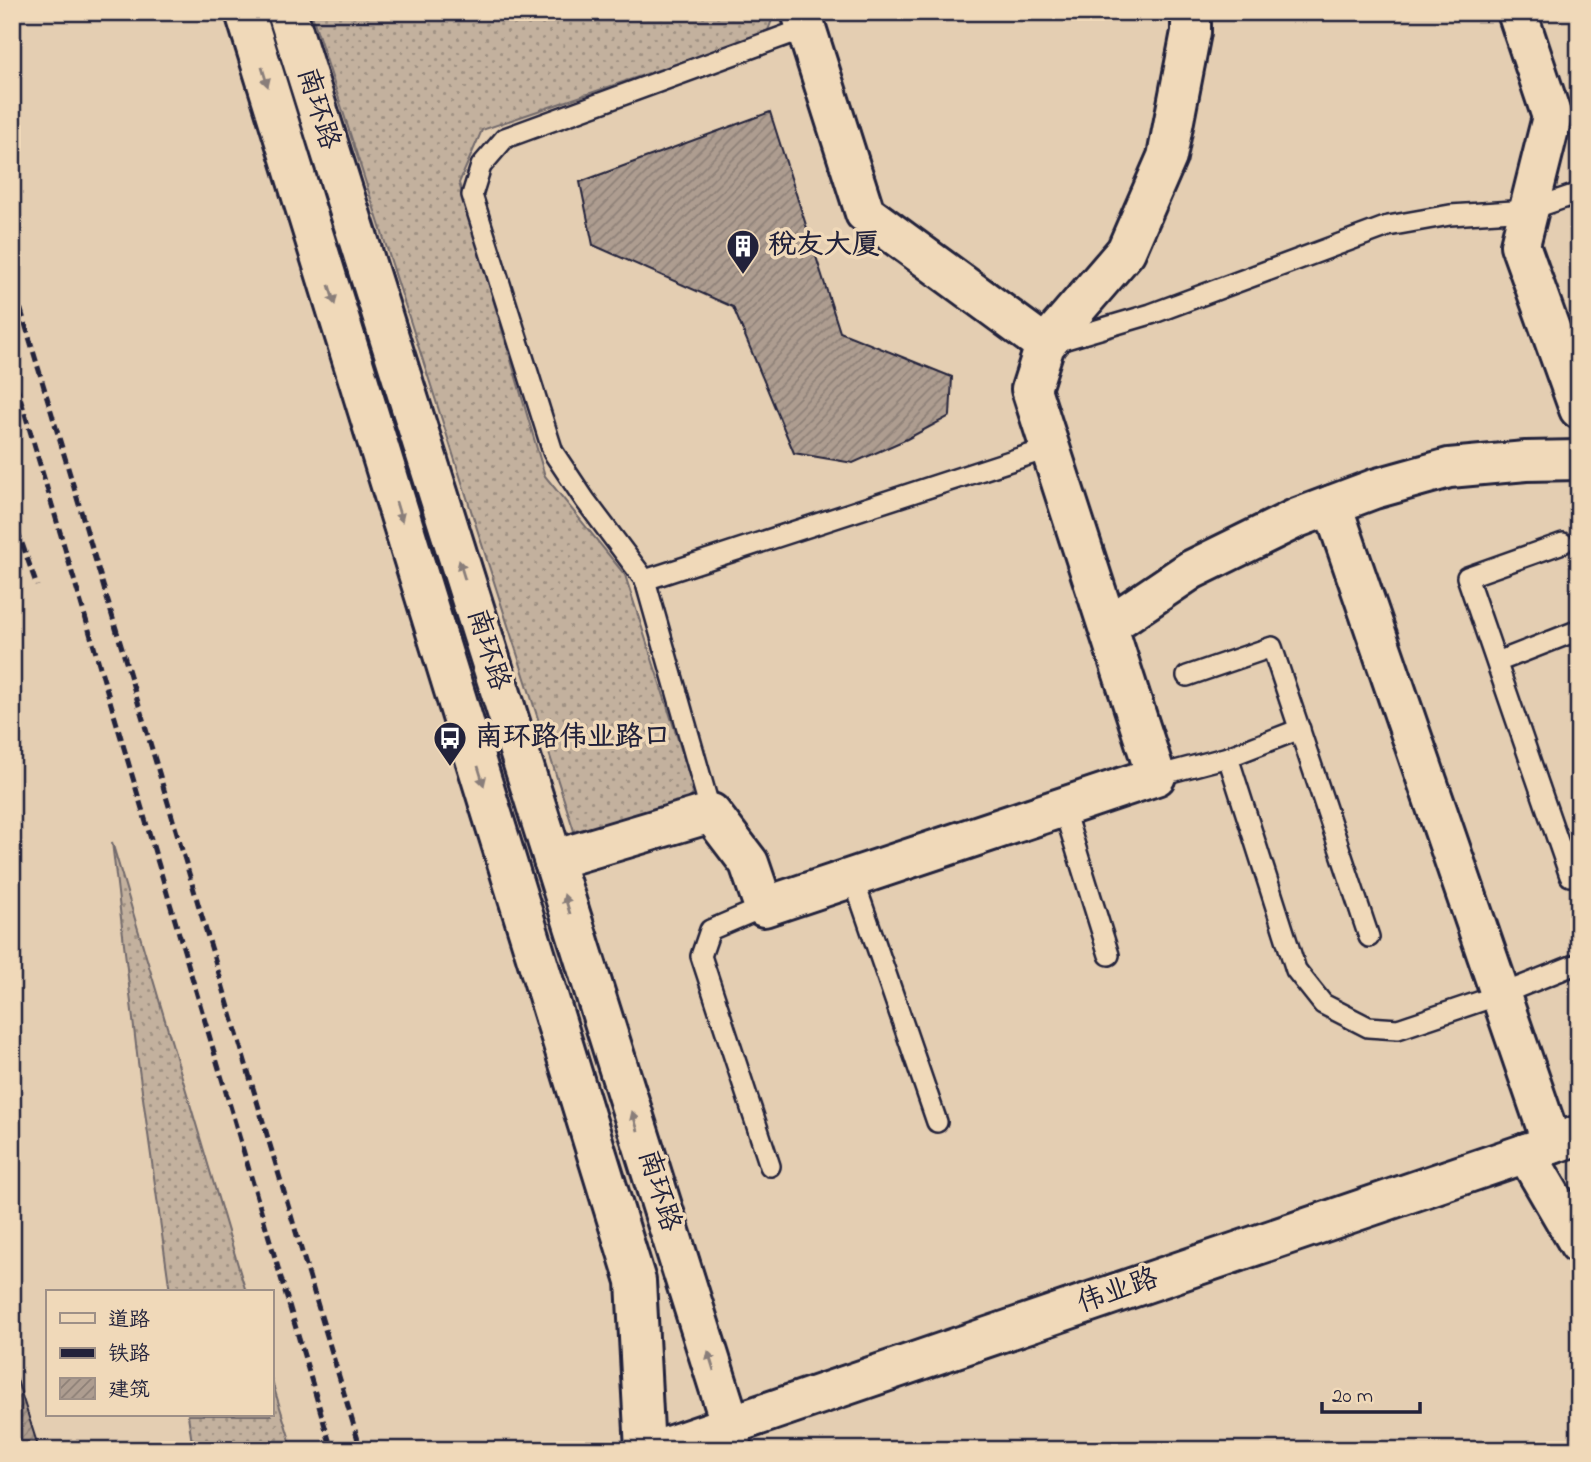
<svg xmlns="http://www.w3.org/2000/svg" width="1591" height="1462" viewBox="0 0 1591 1462" font-family="'Indie Flower','LXGW WenKai TC',sans-serif">
<defs>
<pattern id="grass-dots" width="8" height="8" patternUnits="userSpaceOnUse" patternTransform="scale(1.75)"><rect width="8" height="8" fill="#c3b19e"/><path d="M2 2h.1M6 6h.1" fill="none" stroke="#9e9082" stroke-width="1.8" stroke-linecap="round"/></pattern>
<pattern id="building-hatch" width="6" height="6" patternUnits="userSpaceOnUse" patternTransform="scale(1.75)"><rect width="6" height="6" fill="#ae9d90"/><path d="M-1 1l2-2M0 6l6-6M5 7l2-2" fill="none" stroke="#8d8077"/></pattern>
</defs>
<rect width="100%" height="100%" fill="#e4ceb2"/>
<filter id="ink" filterUnits="userSpaceOnUse"><feTurbulence type="fractalNoise" baseFrequency=".0143" numOctaves="2"/><feDisplacementMap in="SourceGraphic" scale="14" xChannelSelector="R" yChannelSelector="G"/><feConvolveMatrix kernelMatrix="1 2 1 2 8 2 1 2 1" color-interpolation-filters="sRGB"/></filter>
<g filter="url(#ink)">
<g fill="url(#grass-dots)" stroke="#726a6c" stroke-width="2">
<polygon points="311,12 775,12 767,33 482,130 459,183 545,476 625,575 690,777 693,794 676,816 575,834"/>
<polygon points="112,842 246,1292 170,1292 138,1062"/>
<polygon points="271,1378 293,1450 193,1450 188,1415 271,1415"/>
</g>
<g fill="url(#building-hatch)" stroke="#22223b" stroke-width="2">
<polygon points="770,112 840,332 952,377 950,416 907,439 853,463 794,453 733,307 593,245 580,182"/>
<polygon points="12,1364 37,1443 32,1450 12,1450"/>
</g>
<g fill="none" stroke-linecap="round" stroke-linejoin="round">
<defs>
<g id="lane">
<polyline points="1056,342 1151,314 1388,226 1450,215 1529,210 1579,193"/>
<polyline points="1563,543 1467,577 1570,876"/>
<polyline points="645,580 1050,448"/>
<polyline points="1497,662 1579,630"/>
<polyline points="1187,676 1272,647 1369,937"/>
<polyline points="1228,757 1296,970 1323,1004 1368,1027 1398,1029 1502,994 1579,963"/>
<polyline points="1156,776 1228,757 1300,729"/>
<polyline points="1063,807 1109,955"/>
<polyline points="711,813 645,580 585,500 553,452 472,195 481,166 505,138 806,28"/>
<polyline points="853,878 937,1122"/>
<polyline points="764,907 710,930 701,956 770,1166"/>
</g>
<g id="street">
<polyline points="801,12 865,213 1045,345"/>
<polyline points="1517,12 1552,117 1520,245 1579,409"/>
<polyline points="1332,505 1552,1144"/>
<polyline points="1108,626 1191,570 1297,518 1374,489 1449,468 1526,461 1579,460"/>
<polyline points="553,860 711,813 749,863 764,907 1156,776 1031,389 1045,345 1126,251 1167,157 1191,32 1191,12"/>
</g>
<g id="secondary">
<polyline points="245,12 636,1281 645,1450"/>
<polyline points="287,12 731,1426 732,1450"/>
<polyline points="1526,1153 1579,1244"/>
<polyline points="657,1450 1579,1135"/>
</g>
</defs>
<use href="#lane" stroke="#22223b" stroke-width="24"/>
<use href="#street" stroke="#22223b" stroke-width="44"/>
<use href="#secondary" stroke="#22223b" stroke-width="44"/>
<use href="#lane" stroke="#f0d9b9" stroke-width="19"/>
<use href="#street" stroke="#f0d9b9" stroke-width="38"/>
<use href="#secondary" stroke="#f0d9b9" stroke-width="38"/>
<g stroke="#22223b" stroke-width="5" stroke-dasharray="10 5" stroke-linecap="butt">
<polyline points="12,280 361,1450"/>
<polyline points="12,370 332,1450"/>
<polyline points="12,515 37,586"/>
</g>
</g>
<defs><path id="oneway-solid" d="M-6-.8H1V-3.2L6.5 0L1 3.2V.8H-6Z" transform="scale(1.75)"/></defs>
<g fill="#897e7a">
<use href="#oneway-solid" transform="translate(265 77) rotate(73)"/>
<use href="#oneway-solid" transform="translate(332 295) rotate(73)"/>
<use href="#oneway-solid" transform="translate(399 512) rotate(73)"/>
<use href="#oneway-solid" transform="translate(462 570) rotate(-107)"/>
<use href="#oneway-solid" transform="translate(481 776) rotate(73)"/>
<use href="#oneway-solid" transform="translate(567 904) rotate(-107)"/>
<use href="#oneway-solid" transform="translate(635 1121) rotate(-107)"/>
<use href="#oneway-solid" transform="translate(711 1361) rotate(-107)"/>
</g>
</g>
<defs>
<symbol id="building-pin" viewBox="-11 -11 22 30"><path d="M0 17L-7.5 6A9.5 9.5 0 1 1 7.5 6Z" fill="#22223b" stroke="#f0d9b9"/><path d="M-4-6H4V6H1V3H-1V6H-4ZM-2.5-4.3h1.7v1.8h-1.7ZM.8-4.3h1.7v1.8H.8ZM-2.5-1h1.7V.8h-1.7ZM.8-1h1.7V.8H.8Z" fill="#fff"/></symbol>
<symbol id="bus-pin" viewBox="-11 -11 22 30"><path d="M0 17L-7.5 6A9.5 9.5 0 1 1 7.5 6Z" fill="#22223b" stroke="#f0d9b9"/><path d="M-5-6H5V4H4V6H2V4H-2V6H-4V4H-5ZM-3.5-4V0h7V-4ZM-3.5 1.2v1.5H-2V1.2ZM2 1.2v1.5H3.5V1.2Z" fill="#fff"/></symbol>
</defs>
<g fill-rule="evenodd">
<use href="#building-pin" x="724" y="227" width="38" height="52"/>
<use href="#bus-pin" x="431" y="719" width="38" height="52"/>
</g>
<g text-anchor="middle" dominant-baseline="central" stroke-width="7" stroke-linejoin="round" paint-order="stroke">
<g font-size="28" fill="#22223b" stroke="#f0d9b9">
<text transform="translate(317 109) rotate(73)">南环路</text>
<text transform="translate(487 650) rotate(73)">南环路</text>
<text transform="translate(658 1191) rotate(73)">南环路</text>
<text transform="translate(1118 1292) rotate(-19)">伟业路</text>
</g>
<g font-size="28" font-weight="bold" fill="#22223b" stroke="#f0d9b9" text-anchor="start">
<text x="768" y="246">税友大厦</text>
<text x="475" y="738">南环路伟业路口</text>
</g>
</g>
<rect width="1591" height="1462" fill="none" stroke="#f0d9b9" stroke-width="42"/>
<rect x="21" y="21" width="1549" height="1420" fill="none" stroke="#22223b" stroke-width="2.5" filter="url(#ink)"/>
<rect x="46" y="1290" width="228" height="126" fill="#f0d9b9" stroke="#9e9087" stroke-width="2"/>
<rect x="60" y="1313" width="35" height="10" fill="#f0d9b9" stroke="#9e9087" stroke-width="2"/>
<text x="108" y="1326" font-size="21" fill="#22223b">道路</text>
<rect x="60" y="1348" width="35" height="10" fill="#22223b" stroke="#9e9087" stroke-width="2"/>
<text x="108" y="1360" font-size="21" fill="#22223b">铁路</text>
<rect x="60" y="1378" width="35" height="21" fill="url(#building-hatch)" stroke="#9e9087" stroke-width="2"/>
<text x="108" y="1396" font-size="21" fill="#22223b">建筑</text>
<path d="M1322 1402v10h98v-10" fill="none" stroke="#22223b" stroke-width="3.5"/>
<text x="1332" y="1402" font-size="21" fill="#22223b" stroke="#f0d9b9" stroke-width="5" paint-order="stroke">20 m</text>
</svg>
